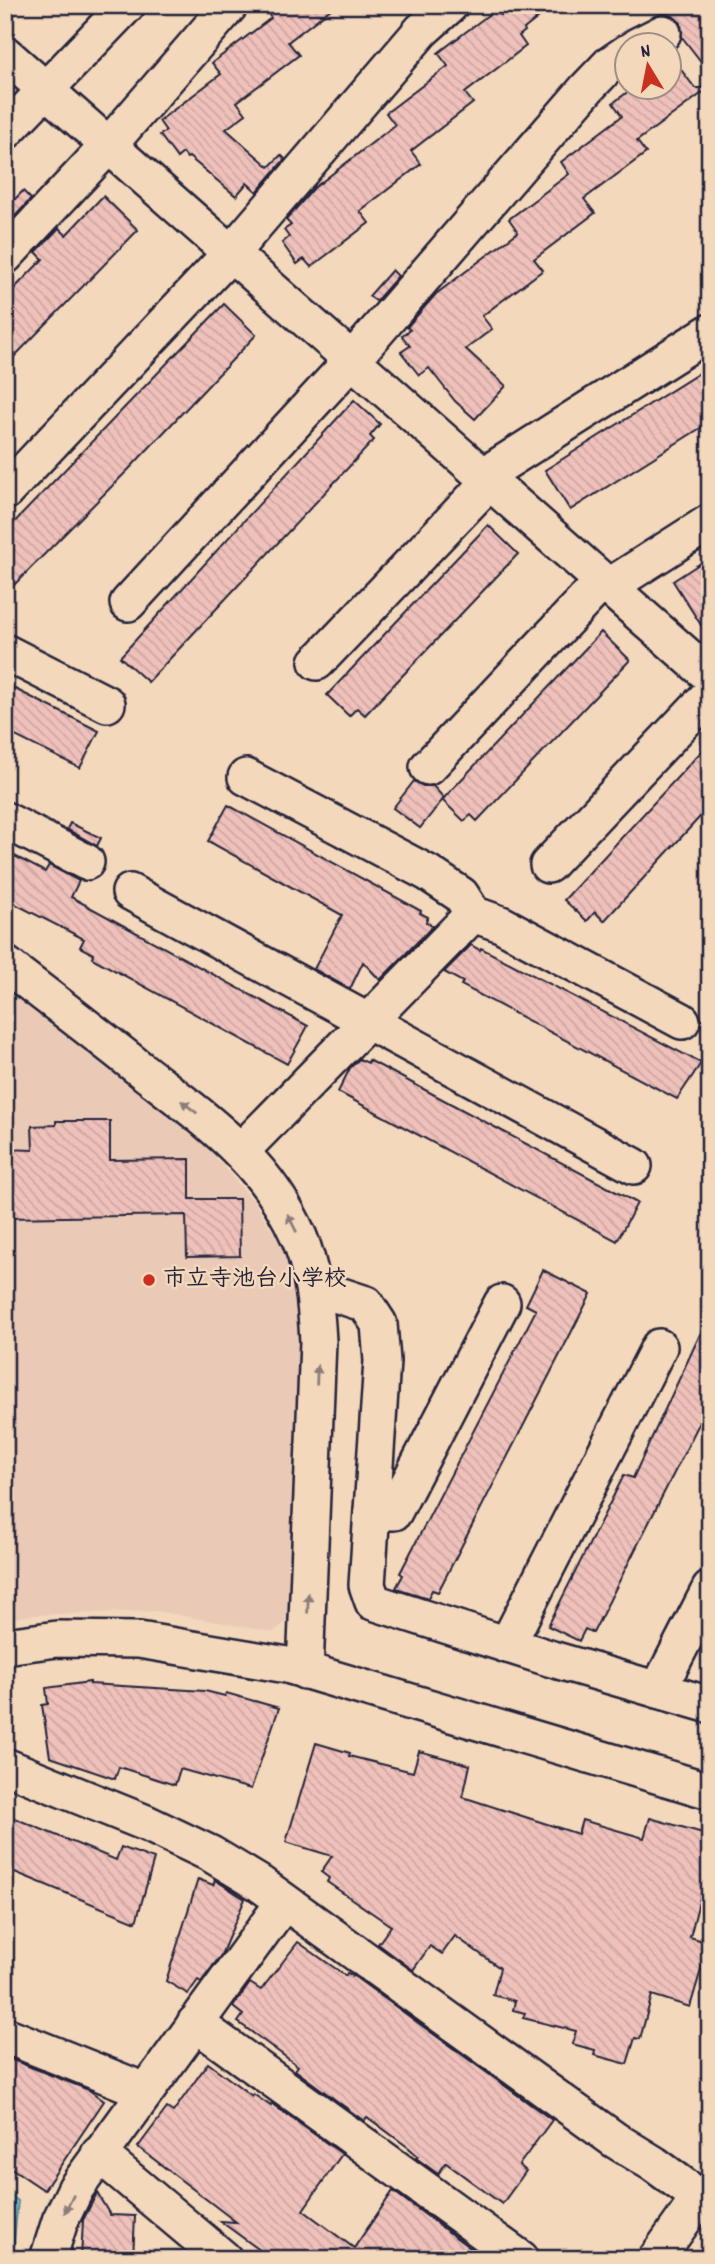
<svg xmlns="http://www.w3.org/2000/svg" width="715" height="2264" viewBox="0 0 715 2264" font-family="Dekko,'Klee One',sans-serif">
<defs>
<pattern id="building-back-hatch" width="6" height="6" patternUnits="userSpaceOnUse" patternTransform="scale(1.75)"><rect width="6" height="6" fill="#efc1ba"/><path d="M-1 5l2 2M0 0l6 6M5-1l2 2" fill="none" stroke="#cda6a1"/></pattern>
</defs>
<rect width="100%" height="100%" fill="#f4d8bb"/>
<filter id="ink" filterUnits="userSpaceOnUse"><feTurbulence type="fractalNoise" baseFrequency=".0143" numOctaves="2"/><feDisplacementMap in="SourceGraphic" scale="14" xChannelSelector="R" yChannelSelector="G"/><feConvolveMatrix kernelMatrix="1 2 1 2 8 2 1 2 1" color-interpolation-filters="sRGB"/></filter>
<g filter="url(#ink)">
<polygon fill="#eacab6" points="5,982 140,1089 204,1144 255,1203 283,1248 303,1312 293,1617 273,1632 156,1611 33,1615 5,1619"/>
<polygon fill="#84d5dd" stroke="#5d8d9c" stroke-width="2" points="5,2191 18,2201 12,2259 5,2259"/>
<g fill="url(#building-back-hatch)" stroke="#22223b" stroke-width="2">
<polygon points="262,5 336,5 288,42 299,55 237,102 246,114 226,129 269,167 281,155 285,159 257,192 247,183 236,196 189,157 187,158 183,153 177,158 160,135 166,131 159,121 221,74 212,63 271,18"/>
<polygon points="514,5 554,5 524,29 525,31 519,36 526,46 465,93 473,103 411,151 421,164 360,211 369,223 311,267 304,259 297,264 282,243 289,237 284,230 291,225 286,220 314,188 395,125 386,113 448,66 438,53 496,9 501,15"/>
<polygon points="657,5 710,5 710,73 682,37 681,23 673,16 663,13"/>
<polygon points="669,54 695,88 709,88 637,141 646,153 584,199 595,213 534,259 543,270 482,316 492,329 466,349 506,386 475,419 455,401 429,368 419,375 401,352 410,346 402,336 410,330 407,327 436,294 518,232 509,219 569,174 561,162 622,116 613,103 633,88 669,88"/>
<polygon points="23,191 31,199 7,225 5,209"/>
<polygon points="103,196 138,230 5,366 5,298 43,259 36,252 59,228 66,235"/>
<polygon points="392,270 398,276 376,301 369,296"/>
<polygon points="224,304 256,335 130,468 5,594 5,532"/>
<polygon points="701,372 710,387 710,422 570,510 545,470"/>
<polygon points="354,400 380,424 370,436 374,440 148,682 120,657"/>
<polygon points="488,525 518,554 365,715 357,708 349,716 327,695"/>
<polygon points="710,557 710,639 673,581"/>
<polygon points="601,632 630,660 477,821 471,815 464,821 442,800"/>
<polygon points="5,684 99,731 80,768 5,731"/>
<polygon points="710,742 710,806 604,921 595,912 587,921 564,900"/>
<polygon points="414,781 423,786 433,786 444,798 420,828 393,808"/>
<polygon points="228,805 421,911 420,913 428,917 426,922 433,926 380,980 363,962 350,989 314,969 342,915 208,841"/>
<polygon points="70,823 101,838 97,846 67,829"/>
<polygon points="5,851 45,872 49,865 79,881 71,897 308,1026 287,1064 92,958 93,954 80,947 84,939 5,899"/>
<polygon points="471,945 480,950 481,948 701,1063 677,1099 461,985 463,982 444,972"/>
<polygon points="359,1059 368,1063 369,1060 637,1203 617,1241 338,1092 350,1068"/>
<polygon points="56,1121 110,1121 110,1160 190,1159 190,1199 239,1199 240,1256 187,1257 186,1215 5,1218 5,1149 33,1150 32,1126 56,1125"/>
<polygon points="543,1270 591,1294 438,1592 432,1590 428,1598 396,1588 403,1575 400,1573 536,1310 526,1305"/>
<polygon points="710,1313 710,1402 593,1633 585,1629 579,1641 548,1626 624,1475 633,1478"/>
<polygon points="90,1682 90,1684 205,1691 225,1696 226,1693 279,1708 251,1789 180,1769 175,1785 119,1767 115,1779 50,1757 42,1705 48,1704 46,1688"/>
<polygon points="316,1743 350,1753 349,1756 413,1772 419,1751 470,1765 463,1797 578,1834 582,1820 644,1838 650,1818 710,1835 710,1859 690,1937 709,1943 690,2007 652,1995 640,2039 635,2038 627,2064 594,2055 595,2050 572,2044 576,2031 523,2018 525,2013 513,2010 515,2001 493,1995 500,1968 455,1936 442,1954 430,1946 413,1970 378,1944 391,1926 327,1882 329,1878 321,1872 332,1856 286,1842"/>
<polygon points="14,1818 116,1860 121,1847 154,1859 136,1922 5,1868 5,1819 12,1821"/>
<polygon points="198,1879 213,1885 215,1880 245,1899 221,1955 201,1982 198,1980 188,1994 166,1981"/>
<polygon points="298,1942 346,1976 347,1973 355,1977 552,2120 519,2165 526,2171 502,2204 446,2163 438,2174 416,2158 418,2156 409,2148 367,2117 364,2121 295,2070 298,2066 238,2022 243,2015 233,2007 250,1983 261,1990"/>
<polygon points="5,2057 89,2090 104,2101 44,2190 5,2164"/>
<polygon points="208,2063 252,2096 253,2094 271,2106 272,2104 342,2154 303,2210 354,2248 393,2191 485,2259 272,2259 220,2221 236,2222 138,2147 167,2108 173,2112"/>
<polygon points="97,2193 110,2215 135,2216 133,2259 81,2259 83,2220"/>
</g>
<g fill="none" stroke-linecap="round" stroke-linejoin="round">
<defs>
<g id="minor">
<polyline points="637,46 663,33"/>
<polyline points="5,54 710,676"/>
<polyline points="5,132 127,5"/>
<polyline points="5,256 108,146 230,5"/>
<polyline points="483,476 710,332"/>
<polyline points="5,492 231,253 422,30 450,5"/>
<polyline points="608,587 710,522"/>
<polyline points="128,603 352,360 587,88 609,65 628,52"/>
<polyline points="5,652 107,704"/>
<polyline points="317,662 489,482"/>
<polyline points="428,767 602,582"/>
<polyline points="246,777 428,873 461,895 473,914 501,924 682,1021"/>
<polyline points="5,820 86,862"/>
<polyline points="548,865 710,694"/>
<polyline points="130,892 634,1166"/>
<path d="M5 964C52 1000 98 1035 144 1072 207 1121 266 1161 299 1237 313 1270 316 1306 318 1341L305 1671"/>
<polyline points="241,1151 473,914"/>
<polyline points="314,1287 366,1304 379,1324 382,1361 367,1585 373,1602 552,1659 710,1705"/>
<polyline points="372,1512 394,1512 502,1303"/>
<polyline points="507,1645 659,1347"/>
<polyline points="5,1646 57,1639 139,1640 287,1665 710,1791"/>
<polyline points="658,1690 710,1589"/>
<polyline points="5,1766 146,1823 211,1854 259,1883 615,2140 654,2164 710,2205"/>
<polyline points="195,2023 521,2259"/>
<polyline points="5,2035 145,2091"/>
<polyline points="99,2154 224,2259"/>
<polyline points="48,2259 60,2221 76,2188 284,1902"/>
<polyline points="656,2259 700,2197"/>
</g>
</defs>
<use href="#minor" stroke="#22223b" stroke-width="40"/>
<use href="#minor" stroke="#f4d8bb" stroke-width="35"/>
</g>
<defs><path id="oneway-solid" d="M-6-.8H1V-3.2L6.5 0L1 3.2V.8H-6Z" transform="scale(1.75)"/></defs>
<g fill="#8b7d7b">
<use href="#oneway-solid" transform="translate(189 1107) rotate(-142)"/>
<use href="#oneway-solid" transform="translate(292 1223) rotate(-117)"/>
<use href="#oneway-solid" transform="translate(317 1375) rotate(-88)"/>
<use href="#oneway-solid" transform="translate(308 1603) rotate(-88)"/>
<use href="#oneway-solid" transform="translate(69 2204) rotate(117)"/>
</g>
</g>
<circle fill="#c8321e" stroke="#f4d8bb" stroke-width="2.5" cx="149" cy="1280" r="7"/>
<g text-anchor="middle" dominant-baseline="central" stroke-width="5" stroke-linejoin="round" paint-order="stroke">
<g font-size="23" font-weight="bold" fill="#22223b" stroke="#f4d8bb" text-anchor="start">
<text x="163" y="1280">市立寺池台小学校</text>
</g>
</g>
<rect width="715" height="2264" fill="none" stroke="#f4d8bb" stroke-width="28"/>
<rect x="14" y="14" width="687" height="2236" fill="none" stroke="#22223b" stroke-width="2.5" filter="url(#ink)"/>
<g transform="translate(648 66) rotate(350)"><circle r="33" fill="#f4d8bb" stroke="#a08f88" stroke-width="2"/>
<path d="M0-5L12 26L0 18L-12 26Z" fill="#c8321e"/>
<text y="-10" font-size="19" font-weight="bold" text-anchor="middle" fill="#22223b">N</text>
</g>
</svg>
